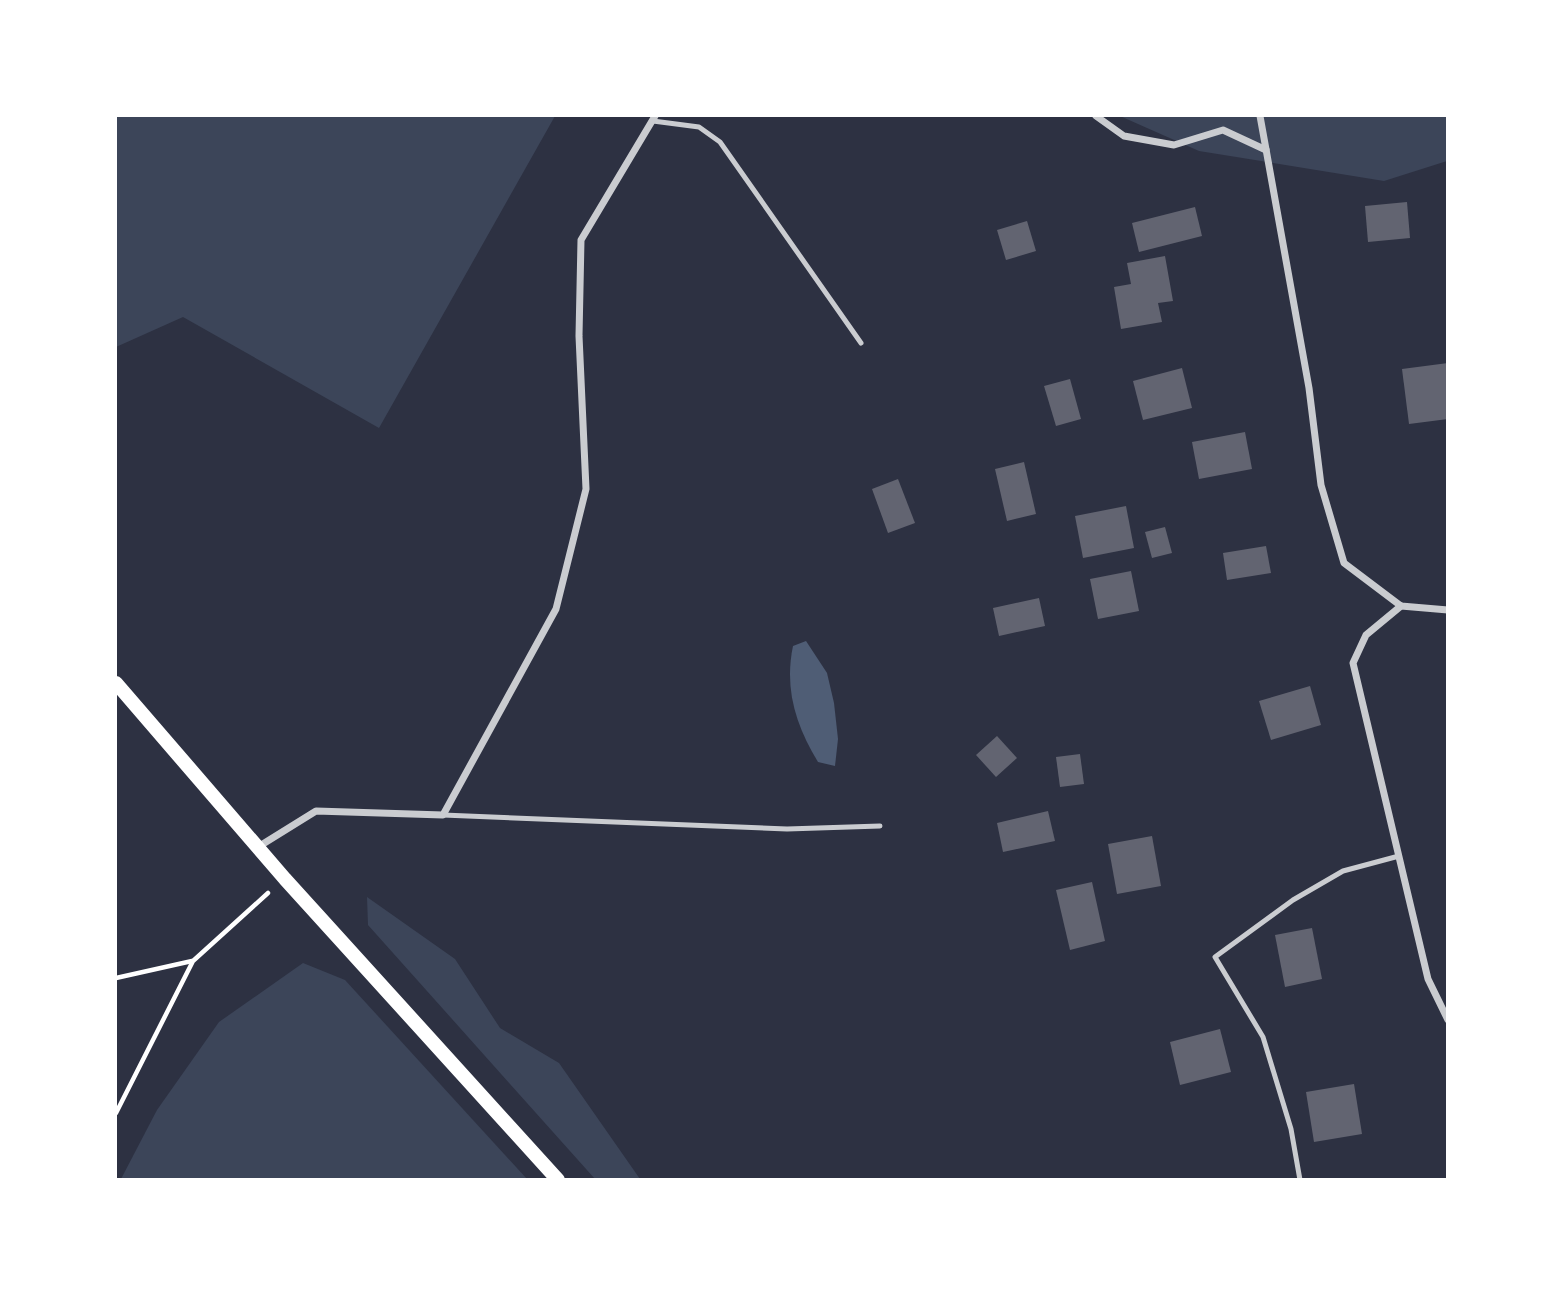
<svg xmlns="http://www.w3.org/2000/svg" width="1563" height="1295" viewBox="0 0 1563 1295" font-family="Georgia,serif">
<rect width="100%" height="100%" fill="#2d3142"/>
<g fill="#3c4559">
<polygon points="116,116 555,116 379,428 183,317 116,347"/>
<polygon points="1120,116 1447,116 1447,161 1384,181 1199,151"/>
<polygon points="367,897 455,959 500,1028 559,1063 640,1179 595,1179 368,925"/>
<polygon points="303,963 345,980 527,1179 121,1179 157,1110 219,1022"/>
</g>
<path fill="#4f5d75" d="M806 641 827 673 834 703 838 739 835 766 818 762C796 726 784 689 793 646Z"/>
<g fill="#626471">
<polygon points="1407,202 1410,238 1368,242 1365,206"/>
<polygon points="1195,207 1202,236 1139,252 1132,223"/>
<polygon points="1027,221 1036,251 1006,260 997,230"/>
<polygon points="1165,256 1173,301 1158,303 1162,322 1121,329 1114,287 1131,284 1127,263"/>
<polygon points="1448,363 1448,419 1409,424 1402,369"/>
<polygon points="1182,368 1192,408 1143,420 1133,381"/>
<polygon points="1070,379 1081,419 1056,426 1044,386"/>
<polygon points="1245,432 1252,469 1199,479 1192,442"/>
<polygon points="1024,462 1036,514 1007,521 995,469"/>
<polygon points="898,479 915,523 888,533 872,489"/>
<polygon points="1126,506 1134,548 1083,558 1075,516"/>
<polygon points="1165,527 1172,553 1152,558 1145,532"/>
<polygon points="1266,546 1271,573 1227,580 1223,553"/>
<polygon points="1131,571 1139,611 1098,619 1090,579"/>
<polygon points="1039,598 1045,626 999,636 993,608"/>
<polygon points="1310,686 1321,725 1271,740 1259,701"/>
<polygon points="997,736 1017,758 996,777 976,755"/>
<polygon points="1080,754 1084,784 1060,787 1056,757"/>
<polygon points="1048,811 1055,841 1003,852 997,823"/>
<polygon points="1152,836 1161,886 1117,894 1108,844"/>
<polygon points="1092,882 1105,941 1070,950 1056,890"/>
<polygon points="1312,928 1322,979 1285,987 1275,935"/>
<polygon points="1220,1029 1231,1072 1180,1085 1170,1042"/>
<polygon points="1354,1084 1362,1134 1314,1142 1306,1092"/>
</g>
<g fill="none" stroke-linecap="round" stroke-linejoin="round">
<g stroke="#fff" stroke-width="4.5">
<polyline points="116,978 192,961"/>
<polyline points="116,1113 193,961 268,893"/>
</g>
<g stroke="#caccd0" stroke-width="5">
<polyline points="653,121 699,127 720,142 861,343"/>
<polyline points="443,815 787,829 880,826"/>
<polyline points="1300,1180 1291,1129 1263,1037 1215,957 1293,900 1343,871 1399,856"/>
</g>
<g stroke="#caccd0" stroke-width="7">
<polyline points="1096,116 1124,136 1174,145 1223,130 1266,150"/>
<polyline points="1260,116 1309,388 1321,485 1344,563 1401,606 1448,610"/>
<polyline points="1401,606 1366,635 1353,663 1428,979 1448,1020"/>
<polyline points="258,847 316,811 443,815 556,609 586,489 579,336 581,240 655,116"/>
</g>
<polyline stroke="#fff" stroke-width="14" points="116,683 285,879 558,1180"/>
</g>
<rect width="1563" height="1295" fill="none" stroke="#ffffff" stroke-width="234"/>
</svg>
